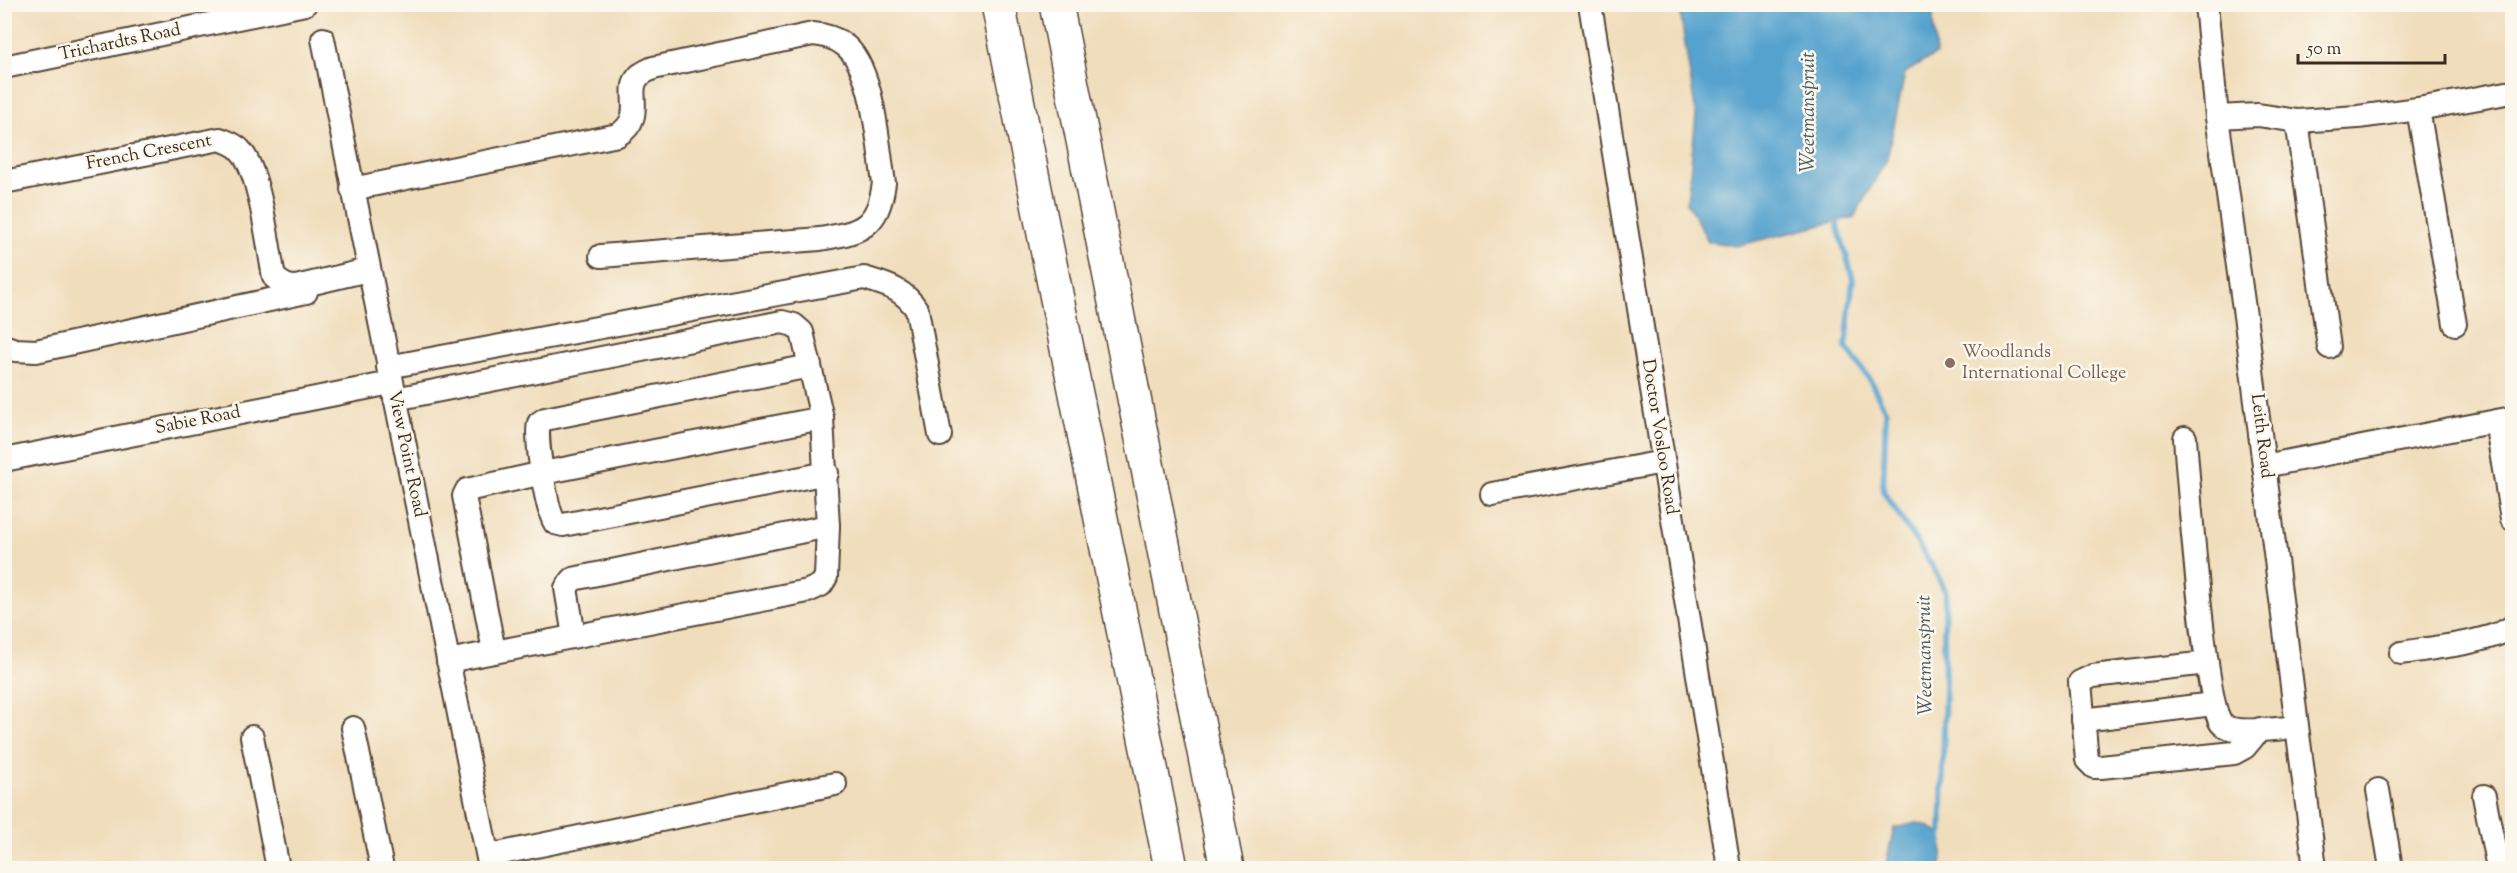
<svg xmlns="http://www.w3.org/2000/svg" width="2517" height="873" viewBox="0 0 2517 873" font-family="'Sorts Mill Goudy',serif">
<rect width="100%" height="100%" fill="#fbf7ec"/>
<filter id="ink" filterUnits="userSpaceOnUse"><feTurbulence type="fractalNoise" baseFrequency=".0167" numOctaves="2"/><feDisplacementMap in="SourceGraphic" scale="12" xChannelSelector="R" yChannelSelector="G"/><feConvolveMatrix kernelMatrix="1 2 1 2 8 2 1 2 1" color-interpolation-filters="sRGB"/></filter>
<filter id="wash" filterUnits="userSpaceOnUse"><feTurbulence type="fractalNoise" baseFrequency=".008" numOctaves="4" result="noise"/><feDisplacementMap in="SourceGraphic" scale="24" xChannelSelector="R" yChannelSelector="G"/><feGaussianBlur stdDeviation="1.35" result="paint"/><feColorMatrix in="noise" values="0 0 0 0 0 0 0 0 0 0 0 0 0 0 0 0 0 1.4 0 .05"/><feComposite in="paint" operator="in"/></filter>
<g filter="url(#wash)">
<rect width="100%" height="100%" fill="#f0ddbb"/>
<g fill="#55a2ce" stroke="#486676" stroke-width="1.5">
<polygon points="1805,5 1809,6 1932,5 1936,54 1905,73 1887,159 1854,217 1736,246 1708,241 1687,202 1696,115 1679,5"/>
<path d="M1917 823C1945 828 1944 844 1941 868H1885L1894 828Z"/>
</g>
<g fill="none" stroke-linecap="round" stroke-linejoin="round">
<polyline stroke="#55a2ce" stroke-width="6" points="1834,213 1853,279 1846,347 1870,380 1886,412 1883,491 1930,562 1946,592 1944,635 1945,685 1941,842"/>
</g>
</g>
<g filter="url(#ink)">
<g fill="none" stroke-linecap="round" stroke-linejoin="round">
<defs>
<g id="minor">
<polyline points="1590,4 1729,868"/>
<polyline points="2206,4 2217,117 2246,323 2315,868"/>
<polyline points="323,39 490,868"/>
<polyline points="4,67 305,4"/>
<polyline points="2418,109 2455,324"/>
<polyline points="2217,117 2258,115 2297,121 2358,117 2418,109 2512,92"/>
<polyline points="2297,121 2329,347"/>
<path d="M4 182 220 139C227 142 235 144 240 150 260 170 268 247 274 277 282 284 287 287 296 287L368 270"/>
<path d="M352 189 618 135C648 116 623 90 640 75 644 72 649 70 653 68L813 34C824 35 834 37 843 44 874 65 878 147 884 183 878 228 861 232 820 239L601 256"/>
<polyline points="4,346 15,350 36,351 306,292"/>
<path d="M810 366 545 419 539 423C535 438 546 509 555 523L563 525 827 473"/>
<path d="M388 367 864 278C887 285 904 289 917 310L940 435"/>
<polyline points="395,399 782,322 794,325 802,332 822,418 828,526 826,577 821,585 808,591 448,661"/>
<polyline points="2496,421 2512,519"/>
<path d="M2185 438C2188 477 2205 707 2221 723 2232 736 2280 728 2297 727"/>
<polyline points="4,460 391,383"/>
<polyline points="2264,466 2512,418"/>
<polyline points="1492,494 1663,462"/>
<polyline points="574,636 566,588 573,579 828,526"/>
<polyline points="494,651 464,496 467,490 543,473 822,418"/>
<path d="M2401 653C2430 648 2489 643 2512 627"/>
<polyline points="2207,663 2093,676 2080,682 2087,760 2094,767 2101,767 2234,753 2245,747 2260,729"/>
<polyline points="2083,720 2213,704"/>
<polyline points="353,728 382,868"/>
<polyline points="252,737 278,868"/>
<polyline points="2378,790 2391,868"/>
<polyline points="2484,796 2498,868"/>
<polyline points="488,856 835,784"/>
</g>
<g id="highway">
<polyline points="998,4 1171,868"/>
<polyline points="1056,4 1227,868"/>
</g>
</defs>
<use href="#minor" stroke="#564536" stroke-width="26"/>
<use href="#highway" stroke="#564536" stroke-width="36"/>
<use href="#minor" stroke="#fff" stroke-width="22"/>
<use href="#highway" stroke="#fff" stroke-width="33"/>
</g>
</g>
<circle fill="#8d6e63" stroke="#fbf7ec" stroke-width="2" cx="1950" cy="363" r="6"/>
<g text-anchor="middle" dominant-baseline="central" stroke-width="5" stroke-linejoin="round" paint-order="stroke">
<g font-size="18" fill="#3b2a1e" stroke="#fbf7ec">
<text transform="translate(120 43) rotate(-12)">Trichardts Road</text>
<text transform="translate(149 153) rotate(-11)">French Crescent</text>
<text transform="translate(198 421) rotate(-11)">Sabie Road</text>
<text transform="translate(2261 436) rotate(83)">Leith Road</text>
<text transform="translate(1659 437) rotate(81)">Doctor Vosloo Road</text>
<text transform="translate(406 454) rotate(78)">View Point Road</text>
</g>
<g font-size="18" fill="#785e54" stroke="#fbf7ec" text-anchor="start">
<text x="1962" y="353">Woodlands<tspan x="1962" dy="21">International College</tspan></text>
</g>
<g font-size="20" font-style="italic" fill="#455a64" stroke="#fbf7ec">
<text transform="translate(1809 112) rotate(-90)">Weetmanspruit</text>
<text transform="translate(1926 655) rotate(-91)">Weetmanspruit</text>
</g>
</g>
<rect width="2517" height="873" fill="none" stroke="#fbf7ec" stroke-width="24"/>
<path d="M2298 54v9h147v-9" fill="none" stroke="#3b2a1e" stroke-width="3"/>
<text x="2307" y="54" font-size="18" fill="#3b2a1e" stroke="#fbf7ec" stroke-width="4.5" paint-order="stroke">50 m</text>
</svg>
